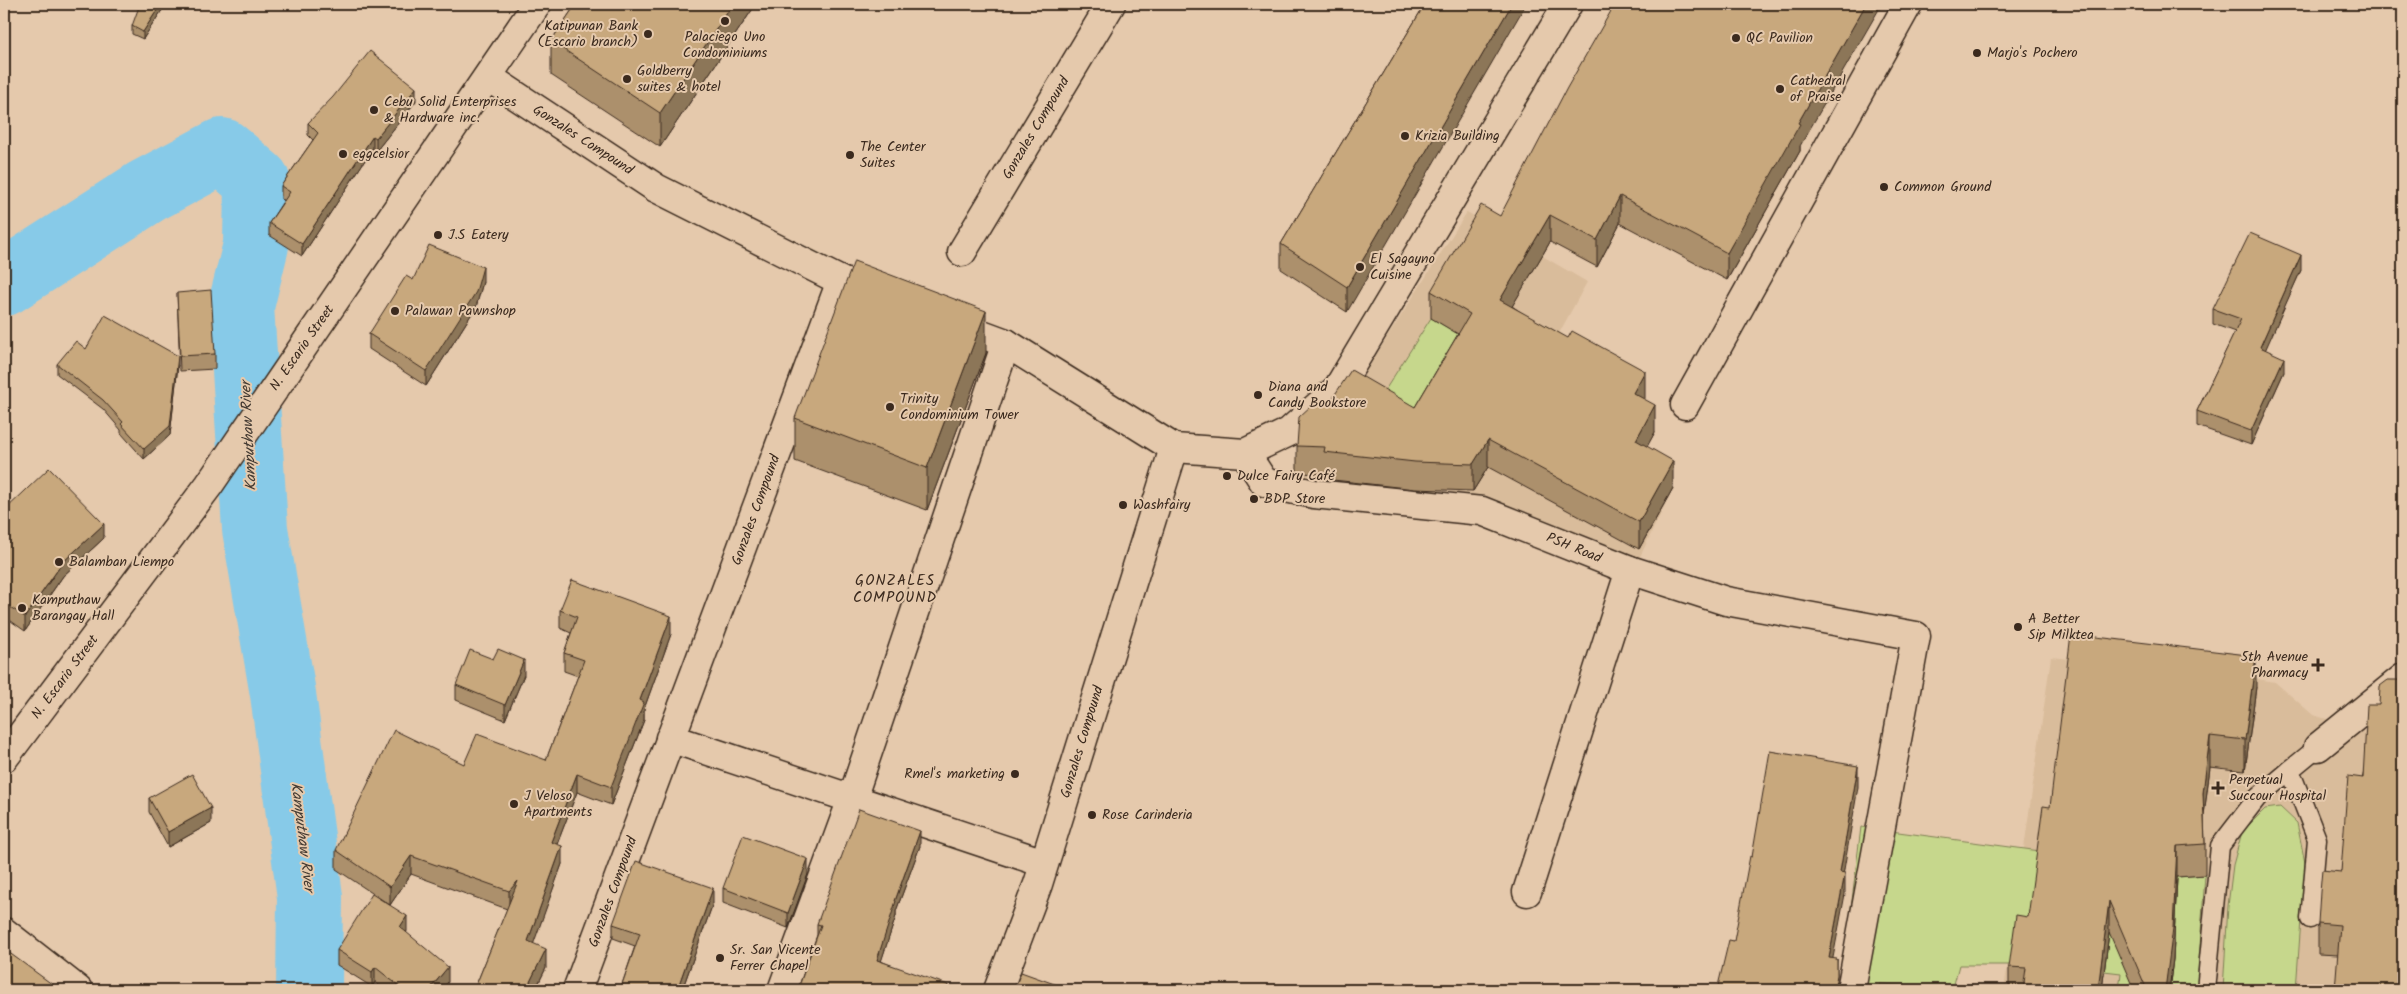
<svg xmlns="http://www.w3.org/2000/svg" width="2407" height="994" viewBox="0 0 2407 994" font-family="Kalam,sans-serif">
<rect width="100%" height="100%" fill="#e5c9ac"/>
<filter id="ink" filterUnits="userSpaceOnUse"><feTurbulence type="fractalNoise" baseFrequency=".02" numOctaves="2"/><feDisplacementMap in="SourceGraphic" scale="10" xChannelSelector="R" yChannelSelector="G"/><feConvolveMatrix kernelMatrix="1 2 1 2 8 2 1 2 1" color-interpolation-filters="sRGB"/></filter>
<g filter="url(#ink)">
<g fill="#d9bc9b">
<polygon points="1467,212 1587,282 1551,348 1645,398 1633,420 1655,432 1636,467 1673,488 1637,563 1474,496 1294,483 1300,431 1350,396"/>
<polygon points="2051,657 2240,676 2275,682 2313,715 2367,731 2403,990 2004,990"/>
</g>
<g fill="#c6d78c" stroke="#808055">
<polygon points="1431,318 1470,341 1415,434 1373,409"/>
<polygon points="2280,807 2297,823 2305,863 2296,990 2223,990 2228,906 2233,865 2242,832 2265,809"/>
<polygon points="1861,827 2040,851 2028,947 2013,965 1959,965 1953,988 1880,984 1878,990 1841,990"/>
<polygon points="2120,846 2148,990 2119,990 2121,973 2104,971"/>
<polygon points="2205,875 2197,990 2169,990 2173,959 2177,877"/>
</g>
<g fill="none" stroke-linecap="round" stroke-linejoin="round">
<polyline stroke="#87cae8" stroke-width="66" points="4,283 147,191 222,151 257,181 256,245 241,306 255,529 283,694 310,897 309,990"/>
<defs>
<g id="lane">
<polyline points="2310,919 2317,839 2290,770 2318,747"/>
<polyline points="2206,990 2220,846 2257,798 2290,770"/>
</g>
<g id="street">
<polyline points="488,77 656,188 841,281 881,296"/>
<polyline points="962,252 1111,4"/>
<polyline points="952,323 1006,343 1174,448 1245,453 1289,432 1338,388 1568,4"/>
<polyline points="1685,405 1908,4"/>
<polyline points="1245,453 1264,482 1286,488 1314,494 1482,511 1630,570 1726,601 1916,636 1851,990"/>
<polyline points="670,738 1044,863"/>
<polyline points="2318,747 2403,678"/>
<polyline points="1527,892 1630,570"/>
<polyline points="4,932 78,990"/>
<polyline points="577,990 841,281"/>
<polyline points="782,990 852,799 1006,343"/>
<polyline points="998,990 1038,884 1174,448"/>
</g>
<polyline id="secondary" points="4,758 209,485 537,4"/>
</defs>
<use href="#lane" stroke="#3b2a1e" stroke-width="21"/>
<use href="#street" stroke="#3b2a1e" stroke-width="31"/>
<use href="#secondary" stroke="#3b2a1e" stroke-width="31"/>
<use href="#lane" stroke="#e5c9ac" stroke-width="18"/>
<use href="#street" stroke="#e5c9ac" stroke-width="28"/>
<use href="#secondary" stroke="#e5c9ac" stroke-width="28"/>
</g>
<g fill="#ac906c" stroke="#3b2a1e">
<polygon points="166,4 143,39 132,34 132,26"/>
<polygon points="576,4 756,4 660,147 551,75 551,41"/>
<polygon points="1425,4 1347,312 1281,269 1281,244"/>
<polygon points="416,101 376,151 373,148 302,256 269,235 269,223 284,200 281,199 281,186 313,140 308,135 308,123"/>
<polygon points="1800,146 1800,151 1727,280 1620,223 1597,267 1550,242 1512,306 1645,398 1644,400 1655,432 1647,446 1673,488 1639,549 1488,467 1473,491 1415,489 1324,479 1324,474 1297,473 1297,446 1415,407 1458,334 1431,318 1431,291 1500,216"/>
<polygon points="2301,270 2265,349 2284,372 2251,445 2197,426 2197,411 2235,332 2213,324 2213,309"/>
<polygon points="413,280 483,282 476,307 426,386 369,349 369,334"/>
<polygon points="177,293 215,354 215,369 180,371"/>
<polygon points="86,349 178,365 170,435 144,459 121,433 121,430 103,409 57,374 57,364"/>
<polygon points="986,353 927,510 795,461 795,418"/>
<polygon points="4,511 104,538 63,576 25,631 4,616"/>
<polygon points="560,610 671,634 644,709 644,720 611,805 577,792 557,844 562,864 533,943 546,968 535,990 474,990 507,909 411,874 390,905 336,869 336,850 464,764 546,760 578,676 564,671 564,653 571,633 560,628"/>
<polygon points="524,675 505,720 456,700 456,685"/>
<polygon points="2388,680 2338,955 2318,954 2318,923 2341,872 2379,705"/>
<polygon points="2256,687 2245,771 2210,767 2204,815 2205,844 2205,875 2177,877 2173,959 2169,990 2134,990 2109,932 2102,990 2009,990 2009,967 2028,917 2050,807"/>
<polygon points="149,798 211,823 168,847 149,812"/>
<polygon points="920,846 896,911 896,916 881,961 948,990 799,990 799,986 817,935 817,924"/>
<polygon points="808,874 788,928 723,903 723,888"/>
<polygon points="713,903 682,990 620,990 635,946 613,938 613,924"/>
<polygon points="407,931 406,933 448,982 442,990 385,990 375,982 372,987 337,965 337,950"/>
</g>
<g fill="#8c7658" stroke="#3b2a1e">
<polygon points="161,4 166,4 143,39 143,32"/>
<polygon points="733,4 756,4 660,147 660,113"/>
<polygon points="1512,4 1526,4 1347,312 1347,287"/>
<polygon points="1866,4 1882,4 1800,146 1800,151 1727,280 1727,253 1798,123"/>
<polygon points="416,88 416,101 376,151 376,138"/>
<polygon points="373,136 373,148 302,256 302,244"/>
<polygon points="1620,196 1620,223 1597,267 1597,240"/>
<polygon points="1550,215 1550,242 1500,327 1500,300"/>
<polygon points="2301,255 2301,270 2260,362 2260,347"/>
<polygon points="483,267 483,282 476,307 426,386 426,371"/>
<polygon points="986,311 986,353 927,510 927,468"/>
<polygon points="178,356 178,365 170,435 144,459 144,449"/>
<polygon points="2284,358 2284,372 2251,445 2251,431"/>
<polygon points="1645,371 1645,398 1633,420 1633,393"/>
<polygon points="1655,405 1655,432 1636,467 1636,440"/>
<polygon points="1488,440 1488,467 1473,491 1473,464"/>
<polygon points="1673,461 1673,488 1639,549 1639,522"/>
<polygon points="104,524 104,538 63,576 25,631 25,617 63,562"/>
<polygon points="671,616 671,634 644,709 644,720 611,805 611,787 640,700"/>
<polygon points="2256,656 2256,687 2245,771 2245,740"/>
<polygon points="524,660 524,675 505,720 505,705"/>
<polygon points="2210,736 2210,767 2203,823 2203,793"/>
<polygon points="1858,766 1858,787 1840,893 1840,872"/>
<polygon points="577,774 577,792 551,860 551,842"/>
<polygon points="211,808 211,823 168,847 168,832"/>
<polygon points="920,831 920,846 896,911 896,916 877,974 877,960 895,901"/>
<polygon points="562,846 562,864 528,959 528,941"/>
<polygon points="2177,846 2177,877 2173,959 2169,990 2165,990"/>
<polygon points="411,856 411,874 390,905 390,887"/>
<polygon points="808,859 808,874 788,928 788,913"/>
<polygon points="1845,873 1845,894 1829,979 1829,958"/>
<polygon points="518,881 509,910 509,891"/>
<polygon points="713,888 713,903 682,990 677,990"/>
<polygon points="2109,901 2109,932 2102,990 2098,990"/>
<polygon points="407,916 407,931 400,942 400,927"/>
<polygon points="546,949 546,968 535,990 526,990"/>
<polygon points="1837,959 1837,990 1834,990"/>
<polygon points="375,967 375,982 372,987 372,972"/>
<polygon points="448,967 448,982 442,990 429,990"/>
</g>
<g fill="#c8a87d" stroke="#3b2a1e">
<polygon points="140,4 161,4 143,32 132,26"/>
<polygon points="576,4 733,4 660,113 551,41"/>
<polygon points="1425,4 1512,4 1347,287 1281,244"/>
<polygon points="1615,4 1866,4 1798,123 1800,124 1727,253 1620,196 1597,240 1550,215 1500,300 1568,338 1572,331 1645,371 1633,393 1655,405 1636,440 1673,461 1639,522 1488,440 1473,464 1415,462 1324,452 1325,447 1297,446 1299,417 1313,404 1328,405 1351,370 1415,407 1470,314 1431,291 1481,205 1500,216 1567,88"/>
<polygon points="370,51 416,88 376,138 373,136 302,244 269,223 290,192 281,186 318,133 308,123 333,97"/>
<polygon points="2250,233 2301,255 2260,347 2284,358 2251,431 2197,411 2241,319 2213,309"/>
<polygon points="429,245 483,267 476,292 426,371 369,334 406,276 413,280"/>
<polygon points="854,261 986,311 927,468 795,418"/>
<polygon points="211,290 215,354 180,356 177,293"/>
<polygon points="105,315 178,356 170,426 144,449 121,424 123,422 103,400 57,364 76,341 86,349"/>
<polygon points="49,468 104,524 63,562 25,617 4,603 4,511"/>
<polygon points="572,580 671,616 640,700 644,702 611,787 577,774 551,842 562,846 528,941 546,949 526,990 474,990 518,881 509,891 411,856 390,887 336,850 394,730 464,764 477,734 546,760 584,660 564,653 577,617 560,610"/>
<polygon points="2071,634 2256,656 2245,740 2210,736 2203,793 2205,844 2177,846 2173,928 2165,990 2147,990 2109,901 2098,990 2023,990 2026,968 2009,967 2016,915 2028,917 2043,806 2050,807"/>
<polygon points="498,649 524,660 505,705 456,685 470,650 493,659"/>
<polygon points="2388,680 2403,680 2403,990 2335,990 2340,925 2318,923 2320,892 2322,870 2341,872 2348,776 2363,778 2367,705 2379,705 2380,686"/>
<polygon points="1770,751 1858,766 1840,872 1845,873 1829,958 1837,959 1837,975 1834,990 1717,990 1729,940 1734,941 1750,856 1752,857"/>
<polygon points="192,774 211,808 168,832 149,798"/>
<polygon points="859,809 920,831 895,901 896,901 877,960 948,985 947,990 802,990 803,988 799,986 821,925 817,924"/>
<polygon points="743,835 808,859 788,913 723,888"/>
<polygon points="636,861 713,888 677,990 620,990 640,933 613,924"/>
<polygon points="372,894 407,916 400,927 448,967 429,990 404,990 375,967 372,972 337,950"/>
<polygon points="4,949 60,990 4,990"/>
<polygon points="1021,972 1071,990 1014,990"/>
</g>
</g>
<g fill="#3b2a1e" stroke="#e5c9ac" stroke-width="2">
<circle cx="725" cy="21" r="5"/>
<circle cx="648" cy="34" r="5"/>
<circle cx="1736" cy="38" r="5"/>
<circle cx="1977" cy="53" r="5"/>
<circle cx="627" cy="79" r="5"/>
<circle cx="1780" cy="89" r="5"/>
<circle cx="374" cy="110" r="5"/>
<circle cx="1405" cy="136" r="5"/>
<circle cx="343" cy="154" r="5"/>
<circle cx="850" cy="155" r="5"/>
<circle cx="1884" cy="187" r="5"/>
<circle cx="438" cy="235" r="5"/>
<circle cx="1360" cy="267" r="5"/>
<circle cx="395" cy="311" r="5"/>
<circle cx="1258" cy="395" r="5"/>
<circle cx="890" cy="407" r="5"/>
<circle cx="1227" cy="476" r="5"/>
<circle cx="1254" cy="499" r="5"/>
<circle cx="1123" cy="505" r="5"/>
<circle cx="59" cy="562" r="5"/>
<circle cx="22" cy="608" r="5"/>
<circle cx="2018" cy="627" r="5"/>
<path d="M2315.5 657.5h5v5h5v5h-5v5h-5v-5h-5v-5h5z"/>
<circle cx="1015" cy="774" r="5"/>
<path d="M2215.5 780.5h5v5h5v5h-5v5h-5v-5h-5v-5h5z"/>
<circle cx="514" cy="804" r="5"/>
<circle cx="1092" cy="815" r="5"/>
<circle cx="720" cy="958" r="5"/>
</g>
<g text-anchor="middle" dominant-baseline="central" stroke-width="4" stroke-linejoin="round" paint-order="stroke">
<g font-size="14" fill="#3b2a1e" stroke="#e5c9ac" text-anchor="start">
<text x="638" y="26" text-anchor="end">Katipunan Bank<tspan x="638" dy="16">(Escario branch)</tspan></text>
<text x="725" y="37" text-anchor="middle">Palaciego Uno<tspan x="725" dy="16">Condominiums</tspan></text>
<text x="1746" y="38">QC Pavilion</text>
<text x="1987" y="53">Marjo's Pochero</text>
<text x="637" y="71">Goldberry<tspan x="637" dy="16">suites &amp; hotel</tspan></text>
<text x="1790" y="81">Cathedral<tspan x="1790" dy="16">of Praise</tspan></text>
<text x="384" y="102">Cebu Solid Enterprises<tspan x="384" dy="16">&amp; Hardware inc.</tspan></text>
<text x="1415" y="136">Krizia Building</text>
<text x="860" y="147">The Center<tspan x="860" dy="16">Suites</tspan></text>
<text x="353" y="154">eggcelsior</text>
<text x="1894" y="187">Common Ground</text>
<text x="448" y="235">J.S Eatery</text>
<text x="1370" y="259">El Sagayno<tspan x="1370" dy="16">Cuisine</tspan></text>
<text x="405" y="311">Palawan Pawnshop</text>
<text x="1268" y="387">Diana and<tspan x="1268" dy="16">Candy Bookstore</tspan></text>
<text x="900" y="399">Trinity<tspan x="900" dy="16">Condominium Tower</tspan></text>
<text x="1237" y="476">Dulce Fairy Café</text>
<text x="1264" y="499">BDP Store</text>
<text x="1133" y="505">Washfairy</text>
<text x="69" y="562">Balamban Liempo</text>
<text x="32" y="600">Kamputhaw<tspan x="32" dy="16">Barangay Hall</tspan></text>
<text x="2028" y="619">A Better<tspan x="2028" dy="16">Sip Milktea</tspan></text>
<text x="2308" y="657" text-anchor="end">5th Avenue<tspan x="2308" dy="16">Pharmacy</tspan></text>
<text x="1005" y="774" text-anchor="end">Rmel's marketing</text>
<text x="2229" y="780">Perpetual<tspan x="2229" dy="16">Succour Hospital</tspan></text>
<text x="524" y="796">J Veloso<tspan x="524" dy="16">Apartments</tspan></text>
<text x="1102" y="815">Rose Carinderia</text>
<text x="730" y="950">Sr. San Vicente<tspan x="730" dy="16">Ferrer Chapel</tspan></text>
</g>
<g font-size="14" fill="#3b2a1e" stroke="#e5c9ac">
<text transform="translate(1036 128) rotate(-59)">Gonzales Compound</text>
<text transform="translate(583 140) rotate(33)">Gonzales Compound</text>
<text transform="translate(302 348) rotate(-55)">N. Escario Street</text>
<text transform="translate(756 510) rotate(-70)">Gonzales Compound</text>
<text transform="translate(1574 548) rotate(22)">PSH Road</text>
<text transform="translate(65 677) rotate(-53)">N. Escario Street</text>
<text transform="translate(1082 742) rotate(-73)">Gonzales Compound</text>
<text transform="translate(613 892) rotate(-70)">Gonzales Compound</text>
</g>
<g font-size="15" font-style="italic" fill="#433a32" stroke="#e5c9ac">
<text transform="translate(249 436) rotate(-93)">Kamputhaw River</text>
<text transform="translate(302 837) rotate(83)">Kamputhaw River</text>
</g>
<g font-size="15" letter-spacing="1" fill="#3b2a1e" stroke="#e5c9ac">
<text x="895" y="581">GONZALES<tspan x="895" dy="17">COMPOUND</tspan></text>
</g>
</g>
<rect width="2407" height="994" fill="none" stroke="#e5c9ac" stroke-width="20"/>
<rect x="10" y="10" width="2387" height="974" fill="none" stroke="#3b2a1e" stroke-width="2" filter="url(#ink)"/>
</svg>
